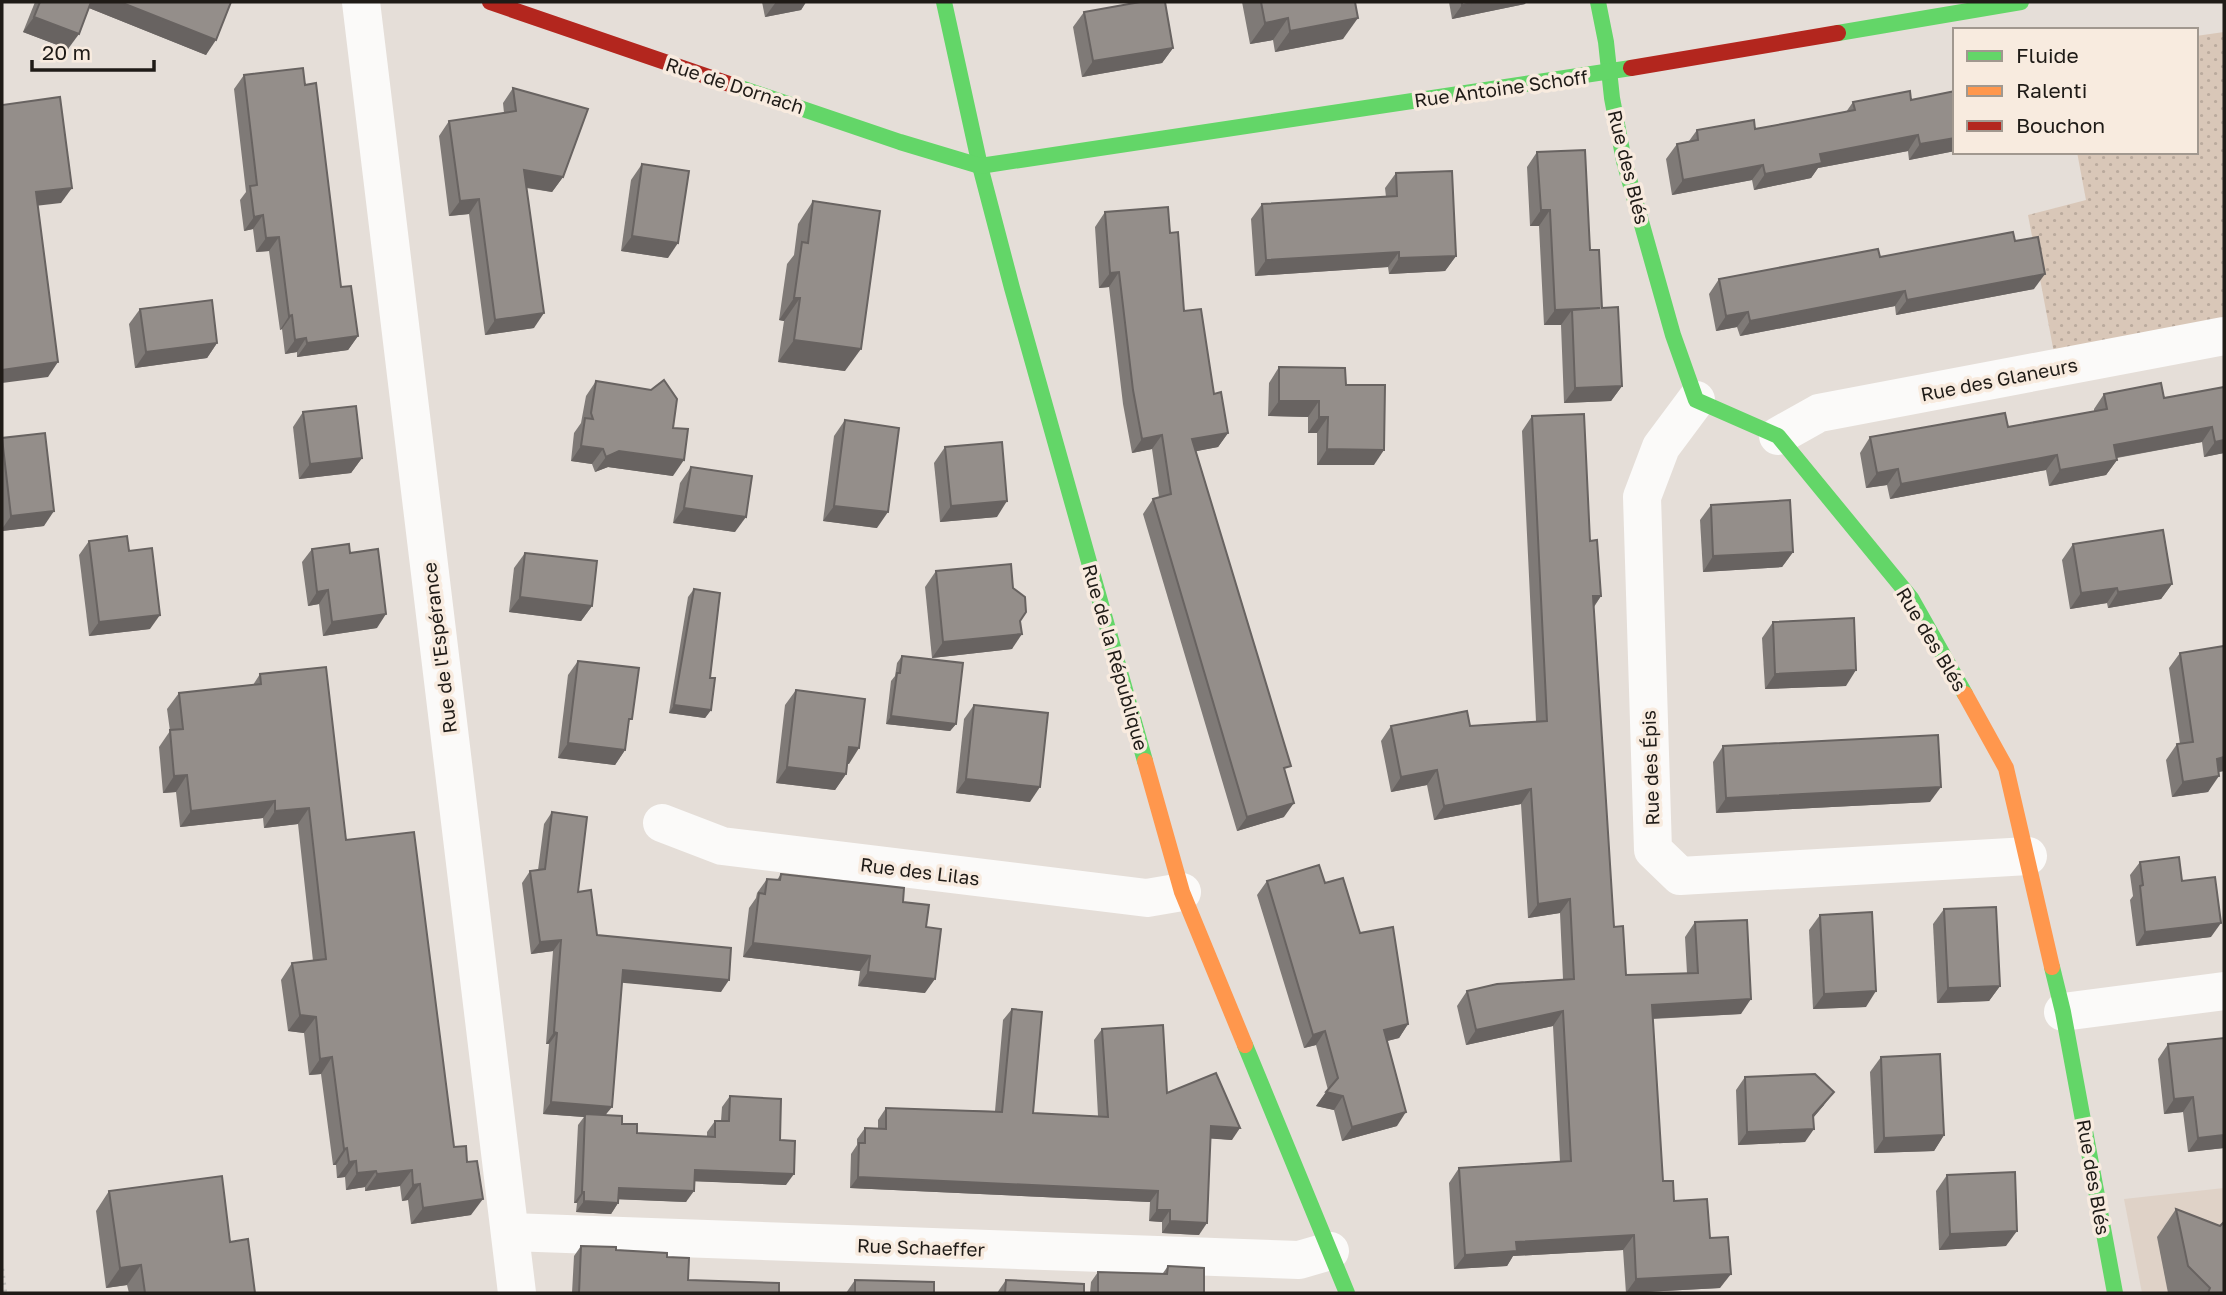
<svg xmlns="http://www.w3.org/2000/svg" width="2226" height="1295" viewBox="0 0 2226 1295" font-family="'Golos Text',sans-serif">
<defs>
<pattern id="park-dots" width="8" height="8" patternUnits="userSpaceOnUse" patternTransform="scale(1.75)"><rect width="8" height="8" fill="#d9c7b8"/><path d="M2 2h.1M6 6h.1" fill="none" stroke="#baaa9d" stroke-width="1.8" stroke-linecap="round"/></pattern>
</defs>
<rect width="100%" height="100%" fill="#e5ded8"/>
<polygon fill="#dfd2c7" points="2224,1188 2224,1293 2142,1293 2124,1199"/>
<polygon fill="url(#park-dots)" points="2224,32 2224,318 2054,353 2028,215 2086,200 2077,152 2196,152 2196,36"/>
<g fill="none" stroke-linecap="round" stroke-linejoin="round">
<polyline stroke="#c2c0bc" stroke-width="4.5" stroke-dasharray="2 5" stroke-linecap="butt" points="2,1269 5,1293"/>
<g stroke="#fbfaf9" stroke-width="38">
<polyline points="361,2 517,1293"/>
<polyline points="1696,400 1661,447 1642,497 1653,850 1680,876 2028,856"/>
<polyline points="1778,436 1819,413 2224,336"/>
<polyline points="662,823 722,846 1147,898 1182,892"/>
<polyline points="2063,1012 2224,991"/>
<polyline points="510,1232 1299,1260 1330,1251"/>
</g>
<g stroke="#63d668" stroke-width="16">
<polyline points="944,2 980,166 1012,288 1145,761"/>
<polyline points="1598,2 1606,42 1612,98 1624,161 1673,335 1696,400 1778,436 1911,598 1965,694"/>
<polyline points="1838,33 2021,2"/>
<polyline points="738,87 900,142 980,166 1631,68"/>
<polyline points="2052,967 2063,1012 2115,1293"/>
<polyline points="1245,1045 1347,1293"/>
</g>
<g stroke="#ff974d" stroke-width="16">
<polyline points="1965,694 2006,768 2052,967"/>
<polyline points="1145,761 1182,892 1245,1045"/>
</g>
<g stroke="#b3261e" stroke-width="16">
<polyline points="490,2 738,87"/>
<polyline points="1631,68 1838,33"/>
</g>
</g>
<g fill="#7f7a77">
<polygon points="35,2 231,2 206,55 89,8 68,49 23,32"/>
<polygon points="762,2 806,2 801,10 765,17"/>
<polygon points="1242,2 1355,2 1343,39 1275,52 1273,40 1250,44"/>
<polygon points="1449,2 1526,2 1525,4 1452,19"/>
<polygon points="1084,12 1173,48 1162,63 1082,77 1073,27"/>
<polygon points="244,75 305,85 341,287 358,336 348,350 297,357 297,352 285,354 282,329 280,330 269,251 256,252 253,229 244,231 240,200 246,192 234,89"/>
<polygon points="513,88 563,177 552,192 526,188 534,328 485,335 469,214 449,216 439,136 449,121 504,113 503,103"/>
<polygon points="1911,100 1955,151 1909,160 1908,151 1818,168 1811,178 1754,190 1752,180 1672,195 1666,159 1677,144 1689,141 1697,130 1755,129 1846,112 1853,102"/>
<polygon points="1537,152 1590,250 1602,308 1622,386 1611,401 1564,403 1561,325 1544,325 1539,226 1530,226 1527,167"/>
<polygon points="642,164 668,258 621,251 631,180"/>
<polygon points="1396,173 1456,256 1445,271 1389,274 1388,267 1255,276 1251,219 1262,204 1386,197 1385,188"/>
<polygon points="813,201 845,371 778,362 784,321 779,320 787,264 794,255 798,224"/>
<polygon points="1105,212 1170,233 1184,311 1228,433 1218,447 1196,451 1285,773 1284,817 1237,831 1143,514 1153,499 1159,497 1152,449 1132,453 1123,404 1109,287 1099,288 1095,227"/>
<polygon points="2015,241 2034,289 1896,315 1895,306 1740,336 1737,327 1716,331 1709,294 1719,279 1880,257"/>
<polygon points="140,309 217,343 207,358 135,368 129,324"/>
<polygon points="1279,367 1346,385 1374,465 1317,465 1317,433 1308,433 1308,417 1268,416 1269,383"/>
<polygon points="596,381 673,428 673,476 608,467 595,472 592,464 571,461 574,433 581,423 586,396"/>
<polygon points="2224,387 2224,453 2204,457 2202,442 2117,458 2117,460 2106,475 2049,486 2046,470 1890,499 1887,485 1866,488 1860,453 1870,437 2008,427 2094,411 2094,409 2104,394 2164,398"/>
<polygon points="303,412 362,458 351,473 299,479 293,427"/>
<polygon points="1532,416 1590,541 1601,596 1594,607 1614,927 1626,975 1687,973 1685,937 1695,922 1741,1014 1653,1019 1663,1181 1674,1201 1710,1238 1720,1288 1626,1293 1623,1250 1513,1256 1507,1266 1454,1269 1449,1183 1459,1168 1560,1162 1553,1026 1466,1045 1457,1006 1467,991 1563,979 1560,913 1528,918 1521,804 1434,820 1427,785 1391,792 1381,741 1391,726 1470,726 1536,721 1522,431"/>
<polygon points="845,420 877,528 823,521 834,436"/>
<polygon points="2,438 44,526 2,531"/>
<polygon points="945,447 997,517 940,522 934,463"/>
<polygon points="691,467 735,532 673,523 680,483"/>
<polygon points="1711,505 1793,552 1782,567 1703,572 1700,520"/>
<polygon points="89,541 129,551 150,629 89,636 79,555"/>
<polygon points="2073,544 2172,584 2161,599 2108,608 2107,603 2070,609 2062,560"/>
<polygon points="312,549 350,553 377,628 323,636 319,604 308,606 302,562"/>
<polygon points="525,553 592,606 581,621 509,612 514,568"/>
<polygon points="936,571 1013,588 1020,621 1012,649 932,658 925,587"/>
<polygon points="694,589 711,710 705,718 669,713 688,597"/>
<polygon points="1773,622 1846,686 1765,689 1762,638"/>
<polygon points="2180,653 2224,771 2218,772 2208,792 2172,797 2166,760 2177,744 2180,744 2169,668"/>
<polygon points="902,656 956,724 950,731 886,724 891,681 895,676 897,663"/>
<polygon points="578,661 628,725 625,750 615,765 558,758 568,675"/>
<polygon points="260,674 346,840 454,1147 471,1215 411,1224 408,1200 402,1201 400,1186 365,1191 365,1187 346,1190 345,1177 337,1178 336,1165 333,1165 321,1074 309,1075 304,1033 288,1031 281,980 292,963 313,961 298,824 264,828 263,818 180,827 176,792 163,793 159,747 170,731 167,709 179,693 253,685"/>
<polygon points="796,690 849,764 847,764 846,774 835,790 776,783 785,705"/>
<polygon points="974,705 1030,802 956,793 964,719"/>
<polygon points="1723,746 1930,802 1716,813 1713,762"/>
<polygon points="552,812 578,892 597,935 721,992 622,982 606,1115 637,1133 707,1137 707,1132 715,1121 721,1121 722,1107 730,1096 780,1140 786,1185 694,1181 686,1202 618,1199 618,1203 611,1214 576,1212 577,1203 574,1203 578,1125 584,1117 543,1114 549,1044 546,1044 553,951 531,954 522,883 530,871 538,870 544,824"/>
<polygon points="2140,862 2182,881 2211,937 2136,946 2130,900 2133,896 2130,875"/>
<polygon points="781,874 903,902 926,927 925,993 858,986 860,971 743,957 749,908 756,898 757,893 767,879 777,880"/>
<polygon points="1267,881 1325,883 1360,933 1408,1024 1399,1038 1387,1041 1397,1126 1342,1141 1334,1110 1316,1106 1328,1090 1316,1045 1304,1048 1257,895"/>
<polygon points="1944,909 2000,986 1989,1001 1937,1003 1933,924"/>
<polygon points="1820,915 1866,1007 1813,1009 1809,930"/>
<polygon points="1012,1009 1033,1113 1098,1116 1094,1040 1102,1029 1167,1093 1232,1140 1210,1138 1199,1235 1162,1233 1162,1222 1149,1221 1150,1202 850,1188 851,1154 857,1145 857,1139 865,1128 878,1128 878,1120 886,1108 995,1111 1003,1020"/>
<polygon points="2224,1038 2224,1148 2188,1152 2183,1112 2164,1114 2158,1059 2168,1044"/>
<polygon points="1881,1057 1944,1135 1934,1151 1874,1153 1870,1072"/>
<polygon points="1745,1077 1824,1105 1813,1118 1805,1142 1738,1145 1736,1090"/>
<polygon points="1947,1175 2006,1246 1939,1250 1936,1191"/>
<polygon points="109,1191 230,1242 255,1293 129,1293 127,1285 106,1288 96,1211"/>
<polygon points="2176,1209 2220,1226 2224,1293 2168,1293 2157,1237"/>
<polygon points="581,1246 667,1257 688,1280 779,1293 572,1293 574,1256"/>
<polygon points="1168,1266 1204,1293 1090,1293 1091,1282 1098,1272 1163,1273"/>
<polygon points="855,1280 934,1293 846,1293"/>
<polygon points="1006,1280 1084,1293 997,1293"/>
</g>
<g fill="#686361">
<polygon points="88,2 120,2 216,40 206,55 84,6"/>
<polygon points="776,2 806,2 801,10 765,17"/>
<polygon points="1476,2 1526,2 1525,4 1452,19 1462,5"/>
<polygon points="34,17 79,34 68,49 23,32"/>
<polygon points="1288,18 1273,40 1250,44 1265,23"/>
<polygon points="1358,18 1343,39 1275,52 1290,31"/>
<polygon points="1173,48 1162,63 1082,77 1093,61"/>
<polygon points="1918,135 1908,151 1818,168 1811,178 1754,190 1765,174 1820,154"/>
<polygon points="1955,138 1955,151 1909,160 1920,144"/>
<polygon points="1763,165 1752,180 1672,195 1683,180"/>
<polygon points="524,170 563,177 552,192 513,185"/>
<polygon points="72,188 61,203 26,207 36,192"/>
<polygon points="479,199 469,214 449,216 460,201"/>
<polygon points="1541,210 1550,210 1539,226 1530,226"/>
<polygon points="263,215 253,229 244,231 254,217"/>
<polygon points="632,236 678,243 668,258 621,251"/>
<polygon points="279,237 269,251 256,252 266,238"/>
<polygon points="1399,252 1388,267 1255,276 1266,260"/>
<polygon points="1456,256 1445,271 1389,274 1399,258"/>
<polygon points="1119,272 1109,287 1099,288 1110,273"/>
<polygon points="2045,274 2034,289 1896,315 1907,300"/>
<polygon points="1905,291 1895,306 1740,336 1750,321"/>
<polygon points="794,298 800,298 784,321 779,320"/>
<polygon points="1600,308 1572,310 1561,325 1544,325 1555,310"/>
<polygon points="1748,312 1737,327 1716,331 1726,316"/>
<polygon points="544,313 534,328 485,335 495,320"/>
<polygon points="292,315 282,329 280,330 289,316"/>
<polygon points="358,336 348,350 297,357 307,343"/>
<polygon points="306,338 297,352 285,354 295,340"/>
<polygon points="794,340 861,349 845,371 778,362"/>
<polygon points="217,343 207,358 135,368 146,352"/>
<polygon points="58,362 48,377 2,383 2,370"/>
<polygon points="1622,386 1611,401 1564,403 1575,388"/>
<polygon points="1279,401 1319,401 1308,417 1268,416"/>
<polygon points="1319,417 1328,417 1317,433 1308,433"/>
<polygon points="2212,427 2202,442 2103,460 2114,445"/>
<polygon points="1228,433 1218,447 1182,454 1192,439"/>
<polygon points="1162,435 1152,449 1132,453 1142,439"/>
<polygon points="2224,440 2224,453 2204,457 2215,442"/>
<polygon points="581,446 603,449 592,464 571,461"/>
<polygon points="1327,449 1384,450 1374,465 1317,465"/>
<polygon points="619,451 684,460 673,476 608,467 595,472 606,457"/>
<polygon points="2057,455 2046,470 1890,499 1901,484"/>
<polygon points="362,458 351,473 299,479 310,464"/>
<polygon points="2117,460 2106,475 2049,486 2060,470"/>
<polygon points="1898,469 1887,485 1866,488 1877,473"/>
<polygon points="1007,501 997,517 940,522 951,506"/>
<polygon points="834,506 888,512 877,528 823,521"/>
<polygon points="684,508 746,517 735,532 673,523"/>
<polygon points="54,511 44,526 2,531 2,529 11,516"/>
<polygon points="1793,552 1782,567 1703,572 1713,556"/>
<polygon points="2172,584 2161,599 2108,608 2118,592"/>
<polygon points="2117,588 2107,603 2070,609 2081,593"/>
<polygon points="328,590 319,604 308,606 317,592"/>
<polygon points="1593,596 1601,596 1591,610"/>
<polygon points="520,597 592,606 581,621 509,612"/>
<polygon points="386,614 377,628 323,636 332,622"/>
<polygon points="160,615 150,629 89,636 99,622"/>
<polygon points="1022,634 1012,649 932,658 943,642"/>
<polygon points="1856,670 1846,686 1765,689 1775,674"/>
<polygon points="674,705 711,710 705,718 669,713"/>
<polygon points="891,716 956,724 950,731 886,724"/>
<polygon points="568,743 625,750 615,765 558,758"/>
<polygon points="849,747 859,748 849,764 839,762"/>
<polygon points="2224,757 2224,771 2206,774 2217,759"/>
<polygon points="787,767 846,774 835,790 776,783"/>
<polygon points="1437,770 1427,785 1391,792 1401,777"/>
<polygon points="187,775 176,792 163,793 174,776"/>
<polygon points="2219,776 2208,792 2172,797 2183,782"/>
<polygon points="966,779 1040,787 1030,802 956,793"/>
<polygon points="1941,787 1930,802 1716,813 1726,798"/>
<polygon points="1531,789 1521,804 1434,820 1444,806"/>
<polygon points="275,801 263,818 180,827 191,811"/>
<polygon points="1294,803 1284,817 1237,831 1247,817"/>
<polygon points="309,808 298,824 264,828 275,811"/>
<polygon points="1570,899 1560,913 1528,918 1538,904"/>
<polygon points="2221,923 2211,937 2136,946 2145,932"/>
<polygon points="561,940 553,951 531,954 540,942"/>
<polygon points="753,943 870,956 860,971 743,957"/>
<polygon points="623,970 729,980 721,992 614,982"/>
<polygon points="868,972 935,979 925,993 858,986"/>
<polygon points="2000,986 1989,1001 1937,1003 1948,988"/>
<polygon points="1876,991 1866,1007 1813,1009 1824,994"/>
<polygon points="1751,999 1741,1014 1642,1019 1652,1005"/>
<polygon points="1563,1011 1553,1026 1466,1045 1476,1030"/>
<polygon points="300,1015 316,1017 304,1033 288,1031"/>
<polygon points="1408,1024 1399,1038 1375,1044 1384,1030"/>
<polygon points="1325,1031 1316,1045 1304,1048 1313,1035"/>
<polygon points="554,1032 557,1033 549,1044 546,1044"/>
<polygon points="332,1057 321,1074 309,1075 320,1059"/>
<polygon points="1326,1092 1343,1096 1334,1110 1316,1106"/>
<polygon points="1834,1092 1824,1105 1804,1128 1813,1115"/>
<polygon points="2193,1097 2183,1112 2164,1114 2174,1099"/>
<polygon points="551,1102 612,1107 603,1118 585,1114 584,1117 543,1114"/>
<polygon points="1406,1112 1397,1126 1342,1141 1352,1127"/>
<polygon points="1211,1126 1240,1128 1232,1140 1202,1138"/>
<polygon points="1814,1129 1805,1142 1738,1145 1747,1132"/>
<polygon points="1944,1135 1934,1151 1874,1153 1884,1138"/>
<polygon points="2224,1135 2224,1148 2188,1152 2198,1138"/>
<polygon points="347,1148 336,1165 333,1165 344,1149"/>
<polygon points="356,1161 345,1177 337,1178 349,1162"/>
<polygon points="412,1170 400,1186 365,1191 377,1174"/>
<polygon points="695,1170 794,1174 786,1185 687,1181"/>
<polygon points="376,1171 365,1187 346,1190 357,1173"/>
<polygon points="858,1177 1158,1191 1150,1202 850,1188"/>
<polygon points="420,1184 408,1200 402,1201 413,1185"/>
<polygon points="619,1188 694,1191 686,1202 611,1199"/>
<polygon points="582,1192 584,1192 577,1203 574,1203"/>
<polygon points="483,1199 471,1215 411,1224 423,1208"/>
<polygon points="584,1201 618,1203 611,1214 576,1212"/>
<polygon points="1157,1210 1170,1210 1162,1222 1149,1221"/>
<polygon points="1170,1221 1207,1223 1199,1235 1162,1233"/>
<polygon points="2017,1231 2006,1246 1939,1250 1950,1234"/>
<polygon points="1634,1235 1623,1250 1513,1256 1507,1266 1454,1269 1465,1255 1516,1242"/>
<polygon points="141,1265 127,1285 106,1288 120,1268"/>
<polygon points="1731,1274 1720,1288 1626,1293 1636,1279"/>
</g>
<g fill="#948e8a" stroke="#686361" stroke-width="2">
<polygon points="40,2 91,2 79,34 34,17"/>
<polygon points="120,2 231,2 216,40"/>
<polygon points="1140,2 1165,2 1173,48 1093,61 1084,12"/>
<polygon points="1261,2 1355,2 1358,18 1290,31 1288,18 1265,23"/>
<polygon points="1462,2 1476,2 1462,5"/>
<polygon points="303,68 305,85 316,83 341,287 351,286 358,336 307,343 306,338 295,340 292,315 289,316 279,237 266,238 263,215 254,217 250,186 257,185 244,75"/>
<polygon points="513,88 588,109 563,177 524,170 544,313 495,320 479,199 460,201 449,121 516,111"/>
<polygon points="1910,91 1911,100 1955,91 1955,138 1920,144 1918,135 1820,154 1822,163 1765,174 1763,165 1683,180 1677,144 1698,140 1697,130 1754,120 1755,129 1793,122 1855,110 1853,102"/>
<polygon points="60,97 72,188 36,192 58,362 2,370 2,105"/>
<polygon points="1585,150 1590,250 1599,250 1602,308 1618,307 1622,386 1575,388 1572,310 1600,308 1555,310 1550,210 1541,210 1537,152"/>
<polygon points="642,164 689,171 678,243 632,236"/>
<polygon points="1452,171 1456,256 1399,258 1399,252 1266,260 1262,204 1397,196 1396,173"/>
<polygon points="813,201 880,211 861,349 794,340 800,298 794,298 802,242 808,243"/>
<polygon points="1168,207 1170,233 1178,232 1184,311 1201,309 1214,394 1221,392 1228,433 1192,439 1291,766 1284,768 1294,803 1247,817 1153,499 1171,494 1162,435 1142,439 1133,390 1119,272 1110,273 1105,212"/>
<polygon points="2013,232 2015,241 2038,237 2045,274 1907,300 1905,291 1750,321 1748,312 1726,316 1719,279 1878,249 1880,257"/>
<polygon points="212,300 217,343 146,352 140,309"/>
<polygon points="1279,367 1345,368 1346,385 1385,385 1384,450 1327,449 1328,417 1319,417 1319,401 1279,401"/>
<polygon points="664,380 677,399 673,428 688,429 684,460 619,451 606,457 603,449 581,446 585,418 593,419 591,413 596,381 651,390"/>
<polygon points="2161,383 2164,398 2224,387 2224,440 2215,442 2212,427 2114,445 2117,460 2060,470 2057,455 1901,484 1898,469 1877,473 1870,437 2005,413 2008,427 2107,409 2104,394"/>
<polygon points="356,406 362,458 310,464 303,412"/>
<polygon points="1584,414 1590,541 1597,540 1601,596 1593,596 1614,927 1623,926 1626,975 1698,973 1695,922 1747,920 1751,999 1652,1005 1663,1181 1673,1181 1674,1201 1707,1199 1710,1238 1728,1237 1731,1274 1636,1279 1634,1235 1516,1242 1517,1251 1465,1255 1459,1168 1571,1161 1563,1011 1476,1030 1467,991 1497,984 1574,979 1570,899 1538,904 1531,789 1444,806 1437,770 1401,777 1391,726 1467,711 1470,726 1547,721 1532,416"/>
<polygon points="845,420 899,428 888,512 834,506"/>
<polygon points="45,433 54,511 11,516 2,438"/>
<polygon points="1002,442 1007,501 951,506 945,447"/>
<polygon points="691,467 752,476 746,517 684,508"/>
<polygon points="1790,500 1793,552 1713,556 1711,505"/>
<polygon points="2163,530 2172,584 2118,592 2117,588 2081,593 2073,544"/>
<polygon points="127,536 129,551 152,548 160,615 99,622 89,541"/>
<polygon points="349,544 350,553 378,549 386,614 332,622 328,590 317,592 312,549"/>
<polygon points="525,553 597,561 592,606 520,597"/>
<polygon points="1011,564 1013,588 1025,597 1026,612 1020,621 1022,634 943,642 936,571"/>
<polygon points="694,589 720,593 710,678 715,678 711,710 674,705"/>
<polygon points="1854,618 1856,670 1775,674 1773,622"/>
<polygon points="2224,646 2224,757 2217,759 2219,776 2183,782 2177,744 2193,742 2180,653"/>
<polygon points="902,656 963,663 956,724 891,716 897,673 900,673"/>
<polygon points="578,661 639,668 632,719 629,719 625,750 568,743"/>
<polygon points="326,667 346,840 414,832 454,1147 466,1146 467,1162 477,1161 483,1199 423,1208 420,1184 413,1185 412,1170 377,1174 376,1171 357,1173 356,1161 349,1162 347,1148 344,1149 332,1057 320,1059 316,1017 300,1015 292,963 326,959 309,808 275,811 275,801 191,811 187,775 174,776 170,730 183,729 179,693 261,684 260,674"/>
<polygon points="796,690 865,699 859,748 849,747 846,774 787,767"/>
<polygon points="974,705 1048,713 1040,787 966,779"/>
<polygon points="1938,735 1941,787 1726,798 1723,746"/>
<polygon points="552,812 587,817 578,892 591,890 597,935 731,948 729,980 623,970 612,1107 551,1102 557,1033 554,1032 561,940 540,942 530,871 545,869"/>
<polygon points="2179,857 2182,881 2215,877 2221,923 2145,932 2140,886 2143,885 2140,862"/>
<polygon points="1319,865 1325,883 1343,878 1360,933 1393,927 1408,1024 1384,1030 1406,1112 1352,1127 1343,1096 1326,1092 1338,1078 1325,1031 1313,1035 1267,881"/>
<polygon points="781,874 904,888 903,902 929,905 926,927 941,929 935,979 868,972 870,956 753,943 759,893 765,894 767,879 780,880"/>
<polygon points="1996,907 2000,986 1948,988 1944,909"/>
<polygon points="1872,912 1876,991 1824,994 1820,915"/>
<polygon points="1012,1009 1042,1012 1033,1113 1108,1117 1102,1029 1163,1025 1167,1093 1216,1073 1240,1128 1211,1126 1207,1223 1170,1221 1170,1210 1157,1210 1158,1191 858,1177 859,1143 865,1143 865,1128 886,1129 886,1108 1002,1112"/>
<polygon points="2224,1038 2224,1135 2198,1138 2193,1097 2174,1099 2168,1044"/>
<polygon points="1940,1054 1944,1135 1884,1138 1881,1057"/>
<polygon points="1815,1074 1834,1092 1813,1115 1814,1129 1747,1132 1745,1077"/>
<polygon points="730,1096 781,1099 780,1140 795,1141 794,1174 695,1170 694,1191 619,1188 618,1203 584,1201 584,1192 582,1192 585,1114 622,1116 622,1124 637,1124 637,1133 715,1137 715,1121 729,1121"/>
<polygon points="2015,1172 2017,1231 1950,1234 1947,1175"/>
<polygon points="222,1176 230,1242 248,1239 255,1293 145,1293 141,1265 120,1268 109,1191"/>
<polygon points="2176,1209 2220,1226 2224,1222 2224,1293 2208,1293 2210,1288 2188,1266"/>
<polygon points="581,1246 616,1247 616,1250 667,1253 667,1257 689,1258 688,1280 779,1283 779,1293 579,1293"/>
<polygon points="1168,1266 1204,1268 1204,1293 1098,1293 1098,1272 1167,1274"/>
<polygon points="855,1280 934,1282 934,1293 855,1293"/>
<polygon points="1006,1280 1084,1284 1084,1293 1005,1293"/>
</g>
<g text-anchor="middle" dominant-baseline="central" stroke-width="7" stroke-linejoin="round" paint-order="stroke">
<g font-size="19" fill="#1f1b17" stroke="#f8ebdf">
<text transform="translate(735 85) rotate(18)">Rue de Dornach</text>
<text transform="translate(1501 88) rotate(-8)">Rue Antoine Schoff</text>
<text transform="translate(1629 167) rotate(76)">Rue des Blés</text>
<text transform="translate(1999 379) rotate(-11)">Rue des Glaneurs</text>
<text transform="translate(1932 639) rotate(59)">Rue des Blés</text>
<text transform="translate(439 648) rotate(-97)">Rue de l'Espérance</text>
<text transform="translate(1116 657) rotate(74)">Rue de la République</text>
<text transform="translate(1650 768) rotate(-92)">Rue des Épis</text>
<text transform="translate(920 871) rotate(7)">Rue des Lilas</text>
<text transform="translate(2094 1177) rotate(80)">Rue des Blés</text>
<text transform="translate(921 1247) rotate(2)">Rue Schaeffer</text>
</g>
</g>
<rect width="2226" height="1295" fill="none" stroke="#1f1b17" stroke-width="7"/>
<rect x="1953" y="28" width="245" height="126" fill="#f8ebdf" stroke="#a1988f" stroke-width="2"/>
<rect x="1967" y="51" width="35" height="10" fill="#63d668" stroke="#a1988f" stroke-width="2"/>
<text x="2016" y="63" font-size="21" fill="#1f1b17">Fluide</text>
<rect x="1967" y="86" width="35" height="10" fill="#ff974d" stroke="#a1988f" stroke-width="2"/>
<text x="2016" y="98" font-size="21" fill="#1f1b17">Ralenti</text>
<rect x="1967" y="121" width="35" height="10" fill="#b3261e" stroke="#a1988f" stroke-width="2"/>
<text x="2016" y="133" font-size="21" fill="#1f1b17">Bouchon</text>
<path d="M32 60v10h122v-10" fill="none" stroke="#1f1b17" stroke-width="3.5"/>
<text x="42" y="60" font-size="21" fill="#1f1b17" stroke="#f8ebdf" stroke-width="5" paint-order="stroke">20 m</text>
</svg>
